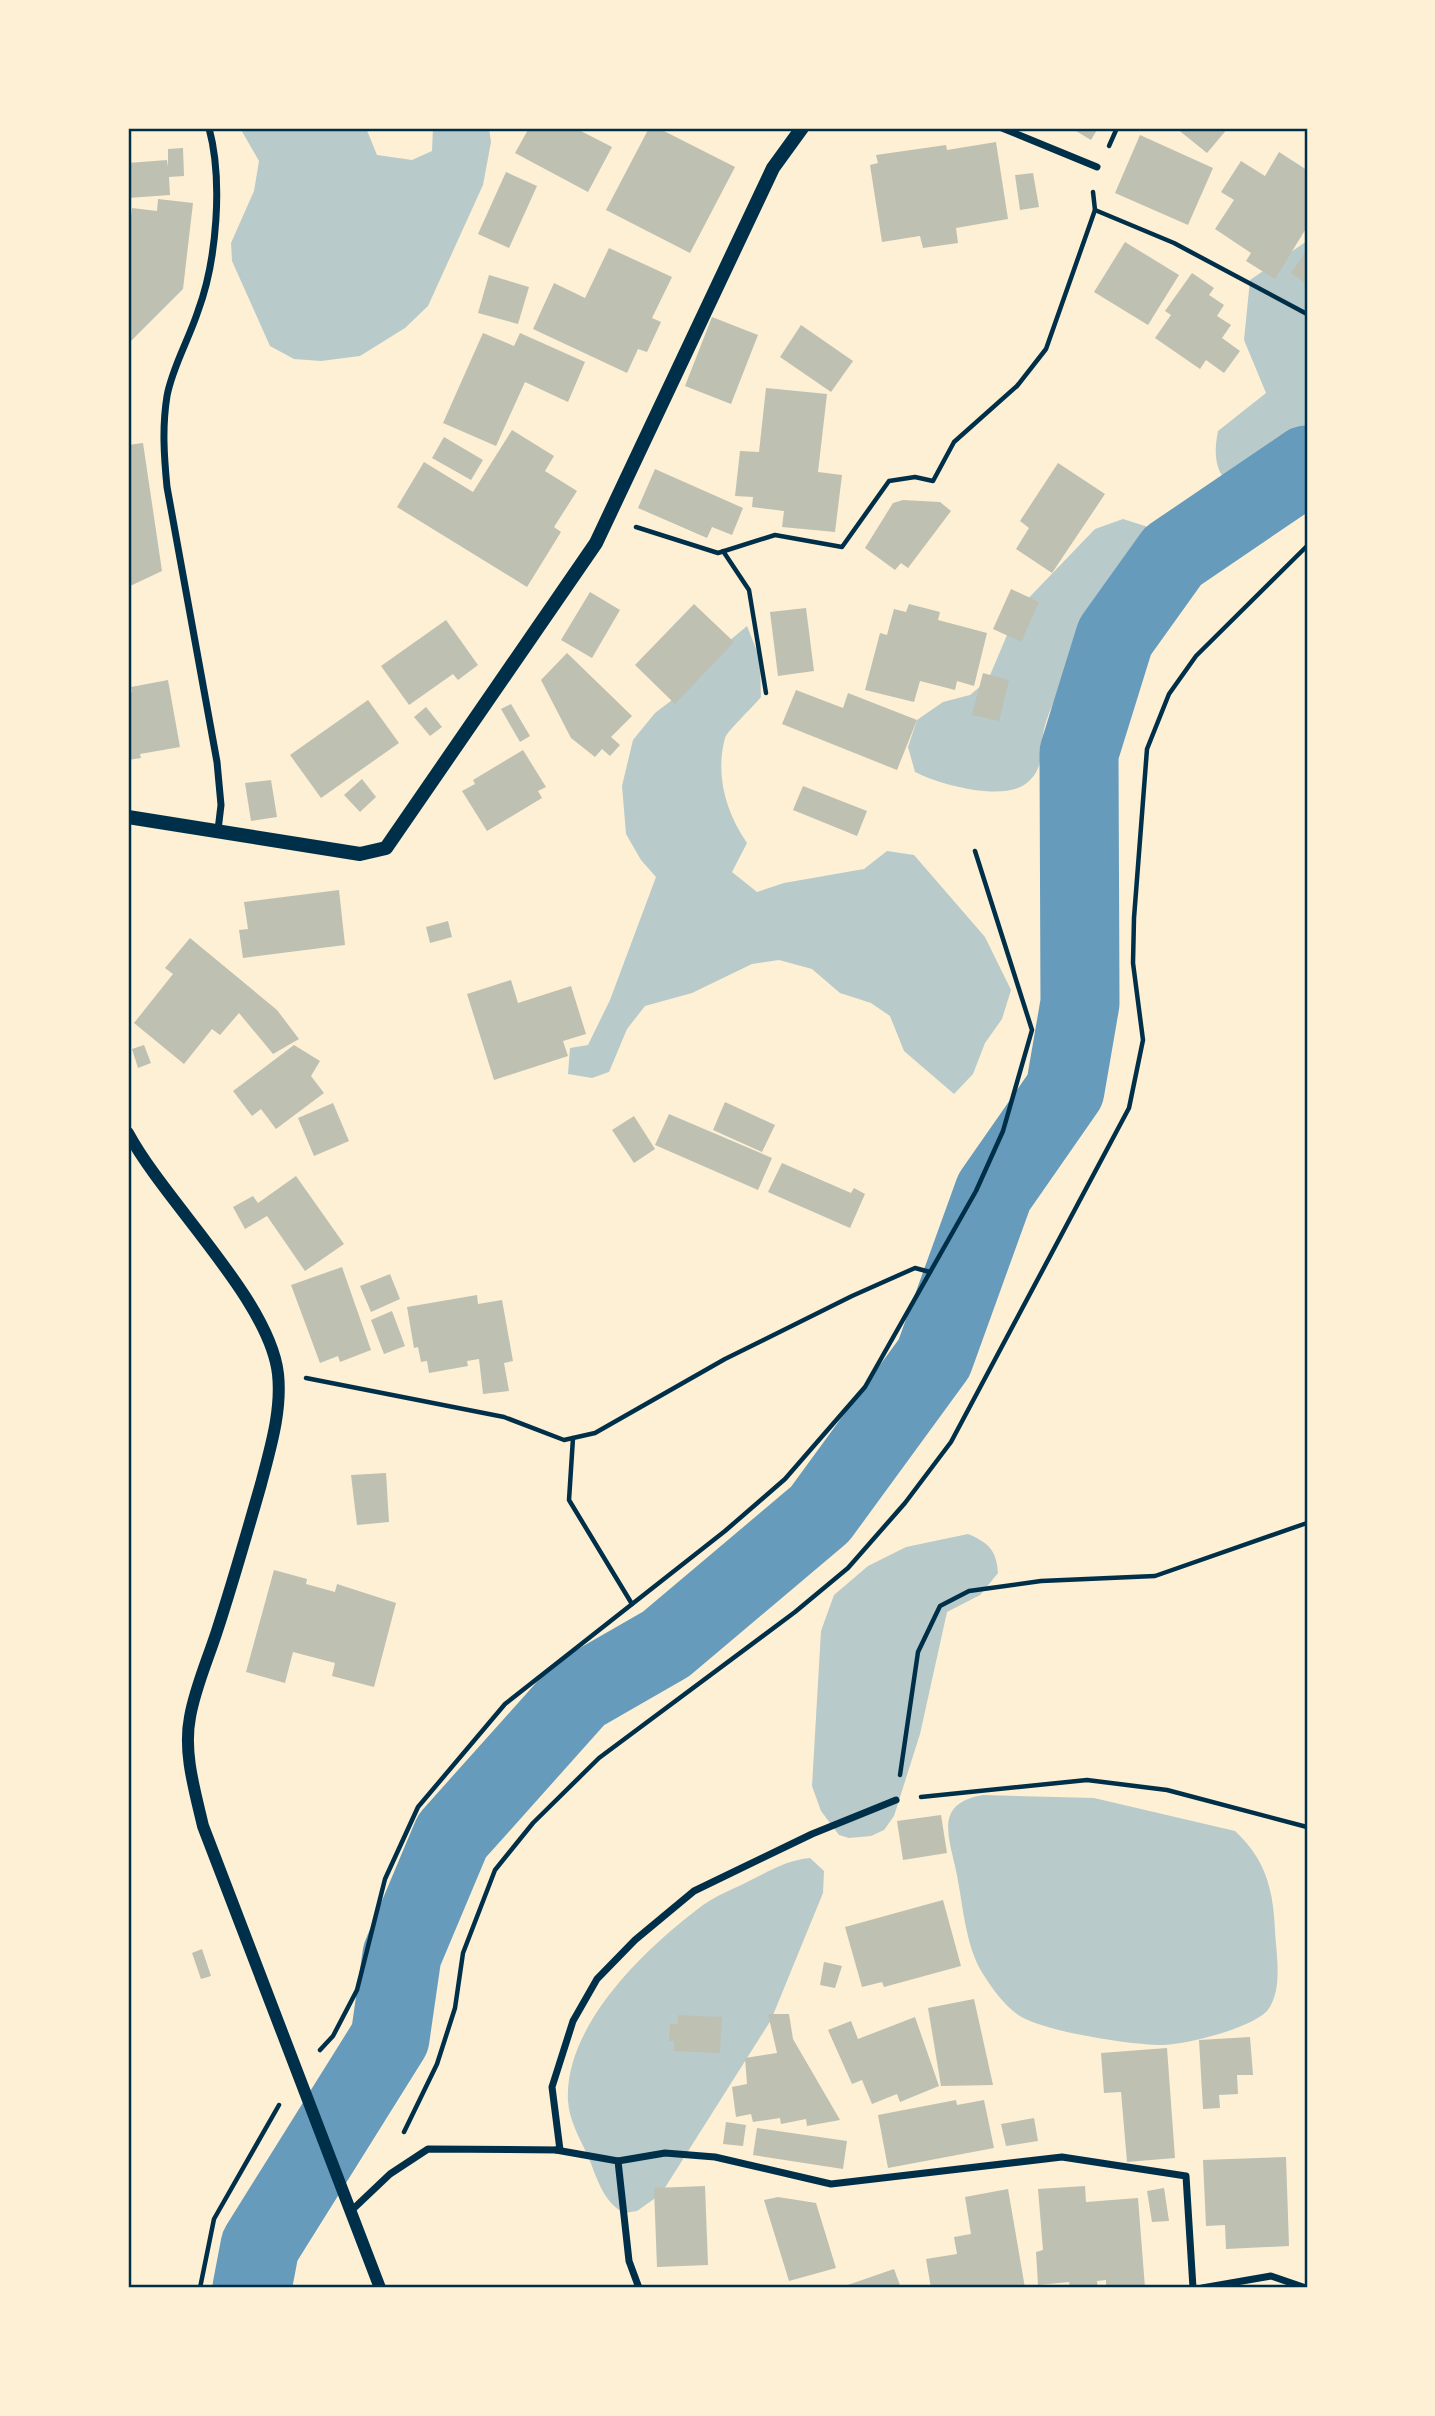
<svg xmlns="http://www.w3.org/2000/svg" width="1435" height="2416" viewBox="0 0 1435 2416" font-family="Quicksand,sans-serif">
<rect width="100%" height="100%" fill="#fdf0d5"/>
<g fill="#b9caca">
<polygon points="240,128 366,128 377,155 412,160 432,151 433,128 489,128 491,142 483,185 428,306 405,328 360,356 321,361 294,359 270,346 232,261 231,243 254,191 259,161"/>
<path d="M1307 241V478C1258 496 1204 500 1218 431L1266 393 1244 340 1250 280Z"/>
<path d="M1123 519 1148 527 1154 550 1148 571C1115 615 1063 669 1046 722 1038 745 1048 769 1024 785 999 801 938 784 915 772L908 747 917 720 943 702 970 695 988 680 1018 609 1095 529Z"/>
<path d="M747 626 760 659 761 697C754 706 728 730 725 738 715 775 726 813 747 843L732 872 757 892 784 883 864 869 887 851 914 855 985 937 1011 990 1002 1019 985 1043 973 1074 954 1094 904 1051 890 1016 871 1003 840 993 812 969 779 960 752 964 692 993 645 1006 627 1029 609 1072 592 1078 568 1074 570 1048 588 1045 610 1000 656 877 641 860 626 834 622 786 633 740 655 713 693 684 716 652Z"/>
<path d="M968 1534C988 1542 997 1551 998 1573L980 1595 947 1612 920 1734 894 1816 884 1830 871 1836 849 1838 839 1835 821 1811 812 1786 821 1631 834 1595 868 1566 906 1547Z"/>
<path d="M983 1795 1094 1798 1235 1831C1266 1860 1273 1889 1275 1930 1276 1954 1284 1992 1266 2012 1248 2029 1185 2045 1161 2045 1131 2045 1039 2031 1017 2014 1004 2005 991 1987 983 1974 964 1944 963 1900 955 1866 947 1831 937 1803 983 1795Z"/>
<path d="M810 1858 824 1871 823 1893 771 2020 661 2194 637 2211 624 2213C603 2202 597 2178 588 2156 580 2139 569 2120 568 2101 564 2024 648 1946 703 1905 717 1895 736 1888 751 1880 771 1870 788 1860 810 1858Z"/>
</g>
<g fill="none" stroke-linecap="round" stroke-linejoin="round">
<polyline stroke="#669bbc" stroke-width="79" points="252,2288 260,2246 390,2038 402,1955 452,1836 579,1694 666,1644 820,1514 934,1358 994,1192 1065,1090 1080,1003 1079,753 1115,637 1173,556 1307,465"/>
</g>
<g fill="#bec0b2">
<polygon points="529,128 575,128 612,147 588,192 515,153"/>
<polygon points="649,128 658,128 735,167 690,253 606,210"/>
<polygon points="1071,128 1098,128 1091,140"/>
<polygon points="1176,128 1228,128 1207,153"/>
<polygon points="1140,135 1213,168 1188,225 1115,193"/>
<polygon points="996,142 1008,219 956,228 958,243 923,248 920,236 882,242 870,165 878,163 876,155 946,145 947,150"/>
<polygon points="183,148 184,176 169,177 170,195 128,198 128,163 167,160 168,167 168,149"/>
<polygon points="1279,152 1307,170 1307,227 1275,279 1246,261 1251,253 1215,229 1234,200 1221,192 1241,161 1265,176"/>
<polygon points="506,172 537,186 509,248 478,234"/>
<polygon points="1033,173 1039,207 1020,210 1015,175"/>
<polygon points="158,199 193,203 183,289 128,344 128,245 132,208 157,211"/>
<polygon points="1125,242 1179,275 1148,325 1094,292"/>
<polygon points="609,248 672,277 652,318 661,322 647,352 638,349 627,373 533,329 554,283 585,298"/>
<polygon points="1307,250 1307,284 1291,273"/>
<polygon points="1192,273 1214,288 1209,295 1224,305 1217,316 1231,325 1222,338 1240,351 1224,373 1206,360 1200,369 1155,338 1171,315 1165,311"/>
<polygon points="489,275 529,287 518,324 478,313"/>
<polygon points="712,317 758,335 731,404 685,386"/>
<polygon points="801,325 853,361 831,392 780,357"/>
<polygon points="483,333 514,346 520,333 585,362 568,402 525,382 496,446 443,423"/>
<polygon points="766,388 827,394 818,472 842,475 835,532 782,527 784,511 752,507 753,497 735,496 740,451 759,452"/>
<polygon points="512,430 554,456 545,471 577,491 554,527 561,532 527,587 397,507 424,462 473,492"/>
<polygon points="444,437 483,460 471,480 432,458"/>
<polygon points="143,443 162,571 128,587 128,445"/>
<polygon points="1058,463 1105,494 1052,573 1016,549 1029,528 1020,521"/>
<polygon points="655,469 743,508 732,535 712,527 707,538 638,508"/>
<polygon points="903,500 940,502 951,511 908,568 901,563 895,570 865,548 893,503"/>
<polygon points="1011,589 1039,602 1021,642 993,629"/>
<polygon points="590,592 620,610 592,658 561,640"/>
<polygon points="694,604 734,642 675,704 635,665"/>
<polygon points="909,604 940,612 938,620 987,633 974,686 957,681 955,690 920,681 914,702 865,690 880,633 887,635 894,609 906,612"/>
<polygon points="806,608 814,671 778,676 770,612"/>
<polygon points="446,620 478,665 458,680 453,674 409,705 381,666"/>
<polygon points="567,653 632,716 611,737 620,745 610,756 602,749 595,757 571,738 541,680"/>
<polygon points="983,673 1009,680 999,721 972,715"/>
<polygon points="168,680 180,747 140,754 141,758 128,760 128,692 132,692 131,687"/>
<polygon points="796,690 843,708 848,693 917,720 897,770 782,724"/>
<polygon points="368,700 399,743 321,798 290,755"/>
<polygon points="511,704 530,736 520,742 501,709"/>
<polygon points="426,707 442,727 430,736 414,717"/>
<polygon points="523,750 546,787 538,791 542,798 487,831 462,791 475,784 473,780"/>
<polygon points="362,779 376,797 360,812 344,795"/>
<polygon points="271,780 277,817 251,821 245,783"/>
<polygon points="803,786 867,811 857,836 793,810"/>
<polygon points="339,890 345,945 243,958 239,930 248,929 244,902"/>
<polygon points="448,921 452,937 430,943 426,927"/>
<polygon points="190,938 277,1010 299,1039 273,1054 239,1013 220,1035 212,1029 184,1064 134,1023 173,974 165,968"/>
<polygon points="511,980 518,1003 571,986 586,1034 563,1041 568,1056 494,1080 467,994"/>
<polygon points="144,1045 151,1063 138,1068 132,1049"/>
<polygon points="294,1045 320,1061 311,1076 324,1093 276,1129 261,1109 252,1116 233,1091"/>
<polygon points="725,1102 775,1125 762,1152 713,1130"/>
<polygon points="333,1103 349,1141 314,1156 298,1118"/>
<polygon points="669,1114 772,1158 758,1190 655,1145"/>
<polygon points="634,1116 655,1149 634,1163 612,1130"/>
<polygon points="782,1163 851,1193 854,1188 865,1194 850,1228 768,1192"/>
<polygon points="296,1176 344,1244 305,1271 267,1216 245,1229 233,1207 253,1196 258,1203"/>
<polygon points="342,1267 371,1350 340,1362 338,1356 320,1363 291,1285"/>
<polygon points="390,1274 400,1299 371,1312 360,1286"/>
<polygon points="477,1295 478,1304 502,1300 513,1361 504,1363 509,1391 483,1394 479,1359 467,1361 468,1366 429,1373 427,1361 421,1362 418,1347 414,1348 407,1307"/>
<polygon points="392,1311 405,1346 384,1354 371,1320"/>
<polygon points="386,1473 389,1522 357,1525 351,1475"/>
<polygon points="274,1570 307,1579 306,1584 335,1592 337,1584 396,1603 374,1687 332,1676 335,1663 293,1652 285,1683 246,1672"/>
<polygon points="941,1815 947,1853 903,1860 897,1821"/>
<polygon points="943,1900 961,1966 884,1987 882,1982 862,1987 845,1927"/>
<polygon points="202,1949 211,1976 201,1979 192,1953"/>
<polygon points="824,1962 842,1966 835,1988 820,1985"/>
<polygon points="974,1999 993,2085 941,2086 928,2008"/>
<polygon points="768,2014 789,2014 793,2039 840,2120 807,2126 806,2119 781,2124 780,2118 753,2122 751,2114 736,2117 732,2087 747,2084 745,2058 777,2053"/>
<polygon points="678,2015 722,2017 720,2053 674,2051 674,2041 669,2041 670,2024 678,2024"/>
<polygon points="915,2017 939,2086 900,2102 897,2094 872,2104 862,2080 852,2084 828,2030 851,2021 858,2039"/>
<polygon points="1250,2037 1253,2075 1237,2075 1238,2094 1219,2095 1220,2108 1203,2109 1199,2040"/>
<polygon points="1167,2048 1175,2158 1127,2162 1121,2092 1104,2093 1101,2053"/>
<polygon points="956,2100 957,2105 984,2100 994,2148 888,2168 878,2115"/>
<polygon points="1034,2118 1038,2141 1006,2146 1001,2124"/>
<polygon points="726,2122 746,2125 743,2146 723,2144"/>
<polygon points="757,2128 847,2141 843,2169 753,2155"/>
<polygon points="1286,2157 1289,2246 1226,2249 1225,2225 1206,2226 1203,2160"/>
<polygon points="705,2186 708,2265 657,2267 654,2188"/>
<polygon points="1085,2186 1086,2202 1138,2198 1145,2288 1106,2288 1106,2280 1097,2281 1098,2288 1070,2288 1069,2282 1038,2285 1036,2252 1043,2250 1038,2189"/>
<polygon points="1164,2188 1169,2221 1152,2222 1147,2191"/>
<polygon points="1008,2189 1025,2288 931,2288 926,2259 957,2254 954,2237 971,2234 965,2197"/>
<polygon points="778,2197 816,2203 836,2268 789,2281 764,2200"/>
<polygon points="894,2269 901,2288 839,2288"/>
</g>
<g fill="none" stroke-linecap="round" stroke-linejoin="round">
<g stroke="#003049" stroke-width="4.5">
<polyline points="1109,146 1117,128"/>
<polyline points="1095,210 1174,243 1307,314"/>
<polyline points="636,527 718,553 775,535 842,547 889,481 915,477 933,481 954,442 1017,386 1046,349 1095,210 1093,192"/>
<polyline points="723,551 749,590 766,693"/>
<polyline points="306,1378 504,1417 564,1440 595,1433 725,1359 852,1296 915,1268 930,1272"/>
<polyline points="573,1438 569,1500 632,1604"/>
<polyline points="900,1775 918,1652 940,1606 969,1591 1041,1581 1155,1576 1307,1523"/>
<polyline points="921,1797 1087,1780 1167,1790 1307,1827"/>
<polyline points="320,2050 333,2036 357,1990 385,1879 418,1807 505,1704 725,1531 785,1479 865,1387 976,1191 1003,1131 1032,1030 975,851"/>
<polyline points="404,2132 437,2064 455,2008 463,1953 495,1870 533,1823 599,1758 795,1612 848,1568 905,1503 951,1442 1129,1108 1143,1040 1133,963 1134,918 1147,749 1169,694 1196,656 1307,546"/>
<polyline points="200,2288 214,2219 279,2105"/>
</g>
<g stroke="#003049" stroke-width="7">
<path d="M209 128C223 180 217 260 198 311 189 339 172 368 167 396 162 427 164 456 167 487L217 762 221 805 218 830"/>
<polyline points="1002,128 1097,167"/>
<polyline points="556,2150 618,2161 629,2261 639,2288"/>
<polyline points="618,2161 665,2153 715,2157 831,2184 1062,2157 1186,2176 1193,2288"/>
<polyline points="351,2211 390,2174 428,2149 560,2150 552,2087 573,2021 597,1979 635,1940 694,1891 812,1834 896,1800"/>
<polyline points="1202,2288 1271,2276 1306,2288"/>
</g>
<path stroke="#003049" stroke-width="12" d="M128 1133C165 1202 270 1301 278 1374 282 1411 270 1449 261 1484 247 1533 233 1582 217 1631 208 1659 195 1688 190 1717 183 1753 195 1791 203 1826L380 2288"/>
<polyline stroke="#003049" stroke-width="14" points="128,817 360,854 386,848 596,543 773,168 802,128"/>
</g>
<rect width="1435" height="2416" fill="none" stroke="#fdf0d5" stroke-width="259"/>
<rect x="130" y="130" width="1176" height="2156" fill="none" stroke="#003049" stroke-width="2.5"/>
</svg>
